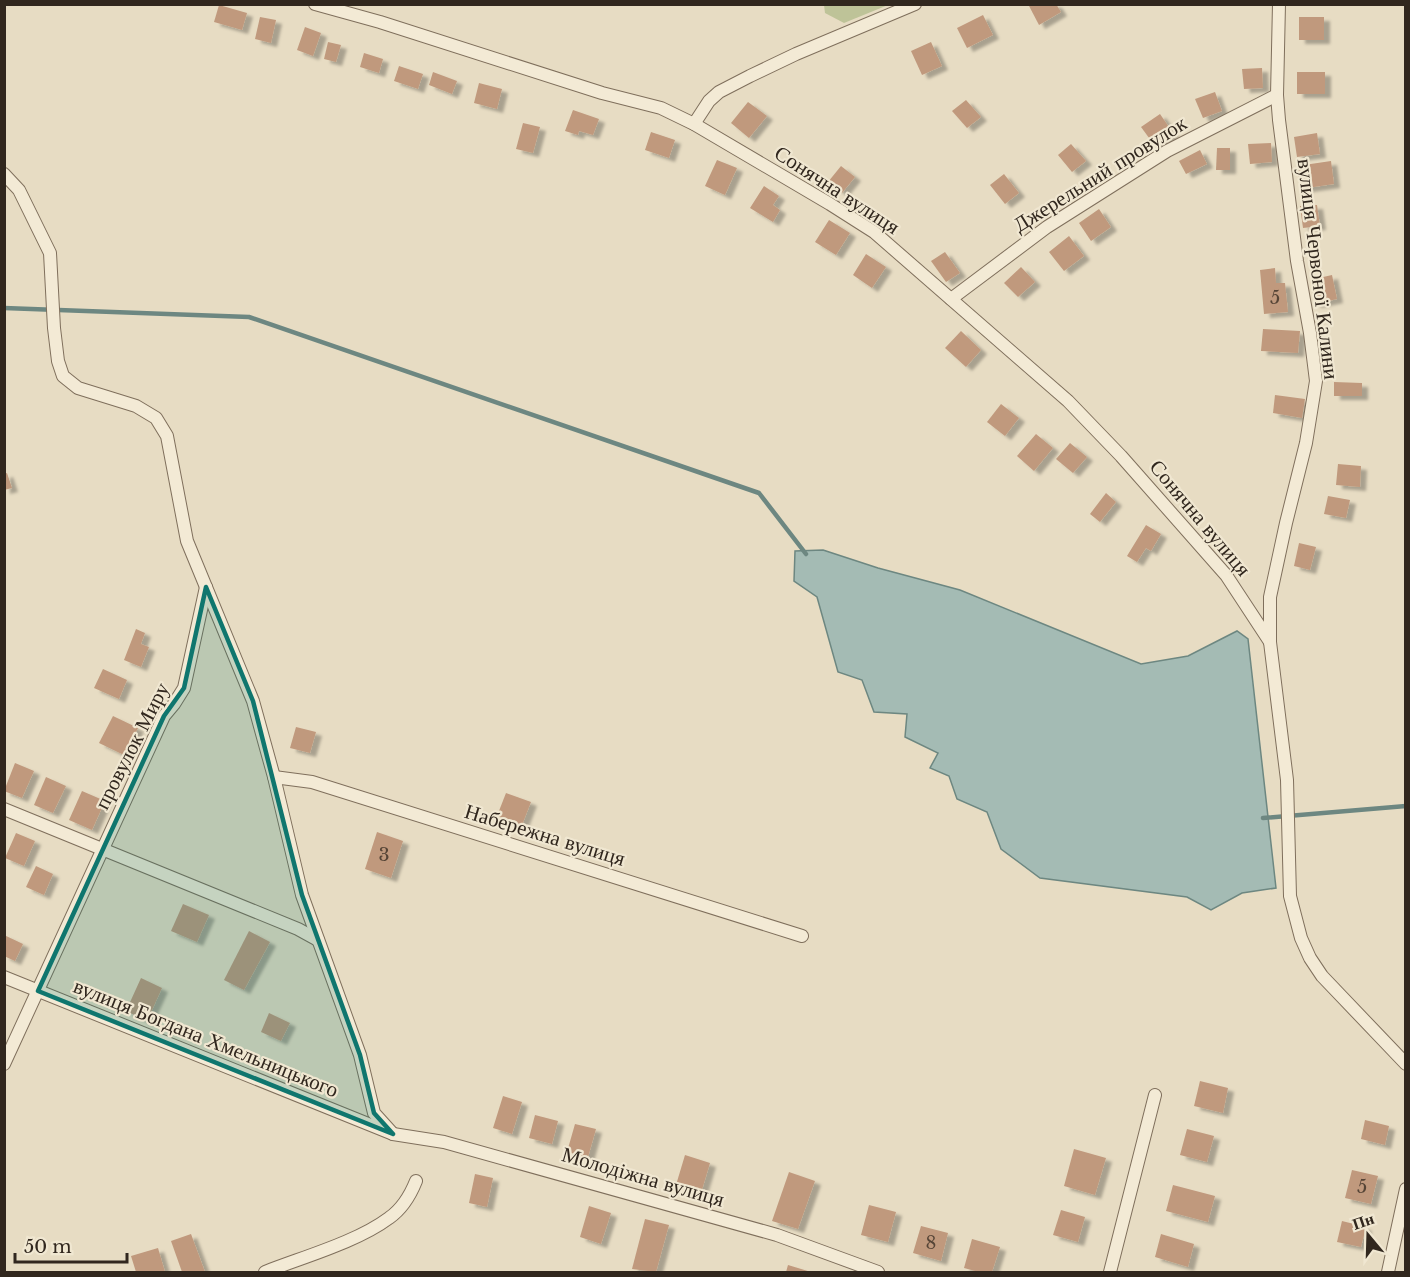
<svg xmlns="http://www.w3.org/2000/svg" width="1410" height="1277" viewBox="0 0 1410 1277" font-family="'Libre Baskerville',serif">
<defs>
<filter id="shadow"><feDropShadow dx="6" dy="4" stdDeviation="1.5" flood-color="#0004"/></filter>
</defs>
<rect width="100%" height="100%" fill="#e7dcc3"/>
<polygon fill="#bec398" points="824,5 824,4 888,5 844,23 825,13"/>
<polygon fill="#a4bbb4" stroke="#6d8781" stroke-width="1.5" points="823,550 878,568 960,590 1141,664 1188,656 1237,631 1248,639 1276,888 1242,893 1211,910 1187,897 1040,878 1001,849 987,812 957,799 949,776 930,768 938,753 905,737 907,714 874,712 862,680 838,672 817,597 794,581 795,551"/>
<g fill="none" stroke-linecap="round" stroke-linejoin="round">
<g stroke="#6d8781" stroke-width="4.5">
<polyline points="4,308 249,317 759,493 806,554"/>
<polyline points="1263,818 1406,806"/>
</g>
</g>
<g fill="#c0997d" filter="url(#shadow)">
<polygon points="1028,4 1056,4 1061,12 1039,25"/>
<polygon points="219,5 247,13 242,30 214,22"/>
<polygon points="983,15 993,35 967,48 957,28"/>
<polygon points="260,17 276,20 271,43 255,39"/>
<rect x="1299" y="17" width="25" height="23"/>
<polygon points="305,27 321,33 313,56 297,50"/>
<polygon points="328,42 341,45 336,62 324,59"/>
<polygon points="931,42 942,66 922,75 911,51"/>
<polygon points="364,53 383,59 379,73 360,67"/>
<polygon points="399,66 423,74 418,89 394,81"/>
<polygon points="1262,68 1263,88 1244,89 1242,69"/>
<polygon points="433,72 457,81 452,94 429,85"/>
<rect x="1297" y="72" width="28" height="22"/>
<polygon points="479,83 502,89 497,109 474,103"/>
<polygon points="1215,92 1222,111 1203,118 1195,99"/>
<polygon points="966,100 981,117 967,128 952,111"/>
<polygon points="748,102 767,116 749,138 731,123"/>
<polygon points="573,110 599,119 593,135 579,131 578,135 565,131"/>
<polygon points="1160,114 1173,133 1155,146 1141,127"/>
<polygon points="523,123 540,127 533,153 516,149"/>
<polygon points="651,132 675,140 669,158 645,150"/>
<polygon points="1317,133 1320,154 1297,157 1294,137"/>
<polygon points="1271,143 1272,162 1250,164 1248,144"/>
<polygon points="1071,144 1086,161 1072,172 1058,155"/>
<polygon points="1217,148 1230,148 1230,170 1216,170"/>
<polygon points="1200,150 1207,164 1186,174 1179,161"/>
<polygon points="717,160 737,168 725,195 705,186"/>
<polygon points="1331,161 1334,184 1300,189 1297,166"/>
<polygon points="841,166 855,177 842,193 828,182"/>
<polygon points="1004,174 1019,193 1005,204 990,185"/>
<polygon points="764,186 779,196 773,205 780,210 773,222 750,208"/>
<polygon points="1317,205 1320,226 1303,228 1300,206"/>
<polygon points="1099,209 1111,227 1091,241 1079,223"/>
<polygon points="829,220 850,233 836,255 815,242"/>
<polygon points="1069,236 1084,256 1064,271 1049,252"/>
<polygon points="945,252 960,273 946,282 931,261"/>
<polygon points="866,254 886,267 872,288 853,275"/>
<polygon points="1021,267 1035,282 1018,297 1004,283"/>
<polygon points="1275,268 1276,283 1285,283 1288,312 1264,314 1260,270"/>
<polygon points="1332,275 1337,299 1315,304 1310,280"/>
<polygon points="1263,329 1300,331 1298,353 1261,351"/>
<polygon points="961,331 981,350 966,367 945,348"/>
<polygon points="1334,382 1362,383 1362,396 1334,396"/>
<polygon points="1275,395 1305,399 1302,418 1273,413"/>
<polygon points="1001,404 1019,418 1005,436 987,422"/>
<polygon points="1036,434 1053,448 1034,471 1017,456"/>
<polygon points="1070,443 1087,457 1073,473 1056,459"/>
<polygon points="1338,464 1361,466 1360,487 1336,485"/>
<polygon points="7,473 12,488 4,490 4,474"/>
<polygon points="1106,493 1116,502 1100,522 1090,514"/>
<polygon points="1328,496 1350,500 1346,518 1324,514"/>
<polygon points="1146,525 1161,534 1151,551 1146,548 1137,562 1127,556"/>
<polygon points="1299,543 1316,547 1310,570 1294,566"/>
<polygon points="136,629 145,633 141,644 149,647 141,667 124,660"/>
<polygon points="103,669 127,680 119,699 94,688"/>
<polygon points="113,716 138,728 124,755 99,743"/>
<polygon points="296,727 316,732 310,753 290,748"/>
<polygon points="15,763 34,771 22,798 4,791"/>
<polygon points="46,777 66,786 53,813 34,805"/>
<polygon points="82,791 105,801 92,830 69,820"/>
<polygon points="506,793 531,802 522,825 497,816"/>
<polygon points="377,832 403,841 391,878 365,869"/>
<polygon points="16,833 35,841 24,866 5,858"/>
<polygon points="36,866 53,874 44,895 26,887"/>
<polygon points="183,904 209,915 197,942 171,931"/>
<polygon points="249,931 270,942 244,990 224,980"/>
<polygon points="4,935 23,944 15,961 4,956"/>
<polygon points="141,978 162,988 147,1021 126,1011"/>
<polygon points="269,1013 290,1023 281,1041 261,1032"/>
<polygon points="1200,1081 1228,1088 1223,1113 1194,1106"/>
<polygon points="503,1096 522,1102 512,1134 493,1128"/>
<polygon points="535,1115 558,1121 552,1144 529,1138"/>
<polygon points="1365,1120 1389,1126 1385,1145 1361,1139"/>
<polygon points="575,1124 596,1129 588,1157 567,1152"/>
<polygon points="1187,1129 1214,1136 1207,1162 1180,1155"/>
<polygon points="1074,1149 1106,1158 1095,1195 1064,1186"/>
<polygon points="685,1155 710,1163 701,1193 676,1185"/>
<polygon points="1352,1170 1378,1176 1371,1204 1345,1198"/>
<polygon points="789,1172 815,1181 798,1229 772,1221"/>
<polygon points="475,1174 493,1178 487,1207 469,1203"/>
<polygon points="1173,1185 1215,1196 1208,1222 1166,1211"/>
<polygon points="869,1205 896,1212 888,1242 861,1235"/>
<polygon points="589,1206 611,1213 601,1244 580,1237"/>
<polygon points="1061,1210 1085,1217 1078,1242 1053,1235"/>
<polygon points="645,1219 669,1225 656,1272 632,1269"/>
<polygon points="1342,1221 1366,1227 1361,1247 1337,1242"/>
<polygon points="921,1226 948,1233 941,1261 913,1253"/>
<polygon points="191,1234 205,1272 182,1272 171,1241"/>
<polygon points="1161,1234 1194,1244 1188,1267 1155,1257"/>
<polygon points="972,1239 1000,1247 992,1272 979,1272 964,1268"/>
<polygon points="158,1248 165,1272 136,1272 131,1256"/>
<polygon points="788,1265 811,1272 786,1272"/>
</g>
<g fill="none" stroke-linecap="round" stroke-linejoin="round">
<defs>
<g id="minor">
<polyline points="315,4 380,22 602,93 661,108 694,124 830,204 874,232 1068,401 1121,456 1226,575 1270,642"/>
<polyline points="1279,4 1277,95 1279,120 1297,261 1310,333 1316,381 1306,443 1286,523 1270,597 1270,642 1287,780 1290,896 1301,938 1310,958 1322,976 1406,1064"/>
<polyline points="694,124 709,101 719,92 750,76 796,54 915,4"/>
<polyline points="4,174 19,190 50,253 54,328 58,361 63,376 78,388 136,406 156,418 167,436 187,541 253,701 274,777 302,895 360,1055 374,1113 393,1134"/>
<polyline points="951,299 1047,227 1167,151 1277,95"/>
<polyline points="274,777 312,782 802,936"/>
<polyline points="4,809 298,929 318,940"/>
<polyline points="4,977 393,1134 444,1142 777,1235 878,1272"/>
<polyline points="4,1064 164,716 174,704 184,688 206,587"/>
<path d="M265 1272C303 1257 357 1242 389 1218 402 1209 410 1196 416 1181"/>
<polyline points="1110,1272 1155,1095"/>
<polyline points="1388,1272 1406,1189"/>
</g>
</defs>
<use href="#minor" stroke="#7f6f5c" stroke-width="14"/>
<use href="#minor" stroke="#f3ead5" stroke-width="12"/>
</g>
<path fill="#0f766e" fill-opacity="0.2" stroke="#0f766e" stroke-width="4.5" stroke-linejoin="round" d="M206 587 253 701 302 895 360 1055 374 1113 393 1134 38 991 164 716 184 688Z"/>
<g text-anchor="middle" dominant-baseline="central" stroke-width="4.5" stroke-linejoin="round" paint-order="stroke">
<g font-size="18" fill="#554436">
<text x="1275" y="298">5</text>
<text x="384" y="855">3</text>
<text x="1362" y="1187">5</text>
<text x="931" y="1243">8</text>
</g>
<g font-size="21" fill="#31271e" stroke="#f0e7d1">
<text transform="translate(1100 174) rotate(-32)">Джерельний провулок</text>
<text transform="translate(837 190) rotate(33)">Сонячна вулиця</text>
<text transform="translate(1318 269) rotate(83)">вулиця Червоної Калини</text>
<text transform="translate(1200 518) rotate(50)">Сонячна вулиця</text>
<text transform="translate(132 746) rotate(-63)">провулок Миру</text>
<text transform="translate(545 835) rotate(17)">Набережна вулиця</text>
<text transform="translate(206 1038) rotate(22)">вулиця Богдана Хмельницького</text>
<text transform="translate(643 1177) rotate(16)">Молодіжна вулиця</text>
</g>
</g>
<rect width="1410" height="1277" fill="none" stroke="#31271e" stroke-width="12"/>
<g transform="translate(1368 1235) rotate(341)" stroke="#f0e7d1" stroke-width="4.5" paint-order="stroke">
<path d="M0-4.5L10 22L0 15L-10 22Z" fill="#31271e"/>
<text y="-9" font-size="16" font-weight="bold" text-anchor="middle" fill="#31271e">Пн</text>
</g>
<path d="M15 1253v9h112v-9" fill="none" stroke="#31271e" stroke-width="3"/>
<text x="24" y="1253" font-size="18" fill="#31271e" stroke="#f0e7d1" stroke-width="4.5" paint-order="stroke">50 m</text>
</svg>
